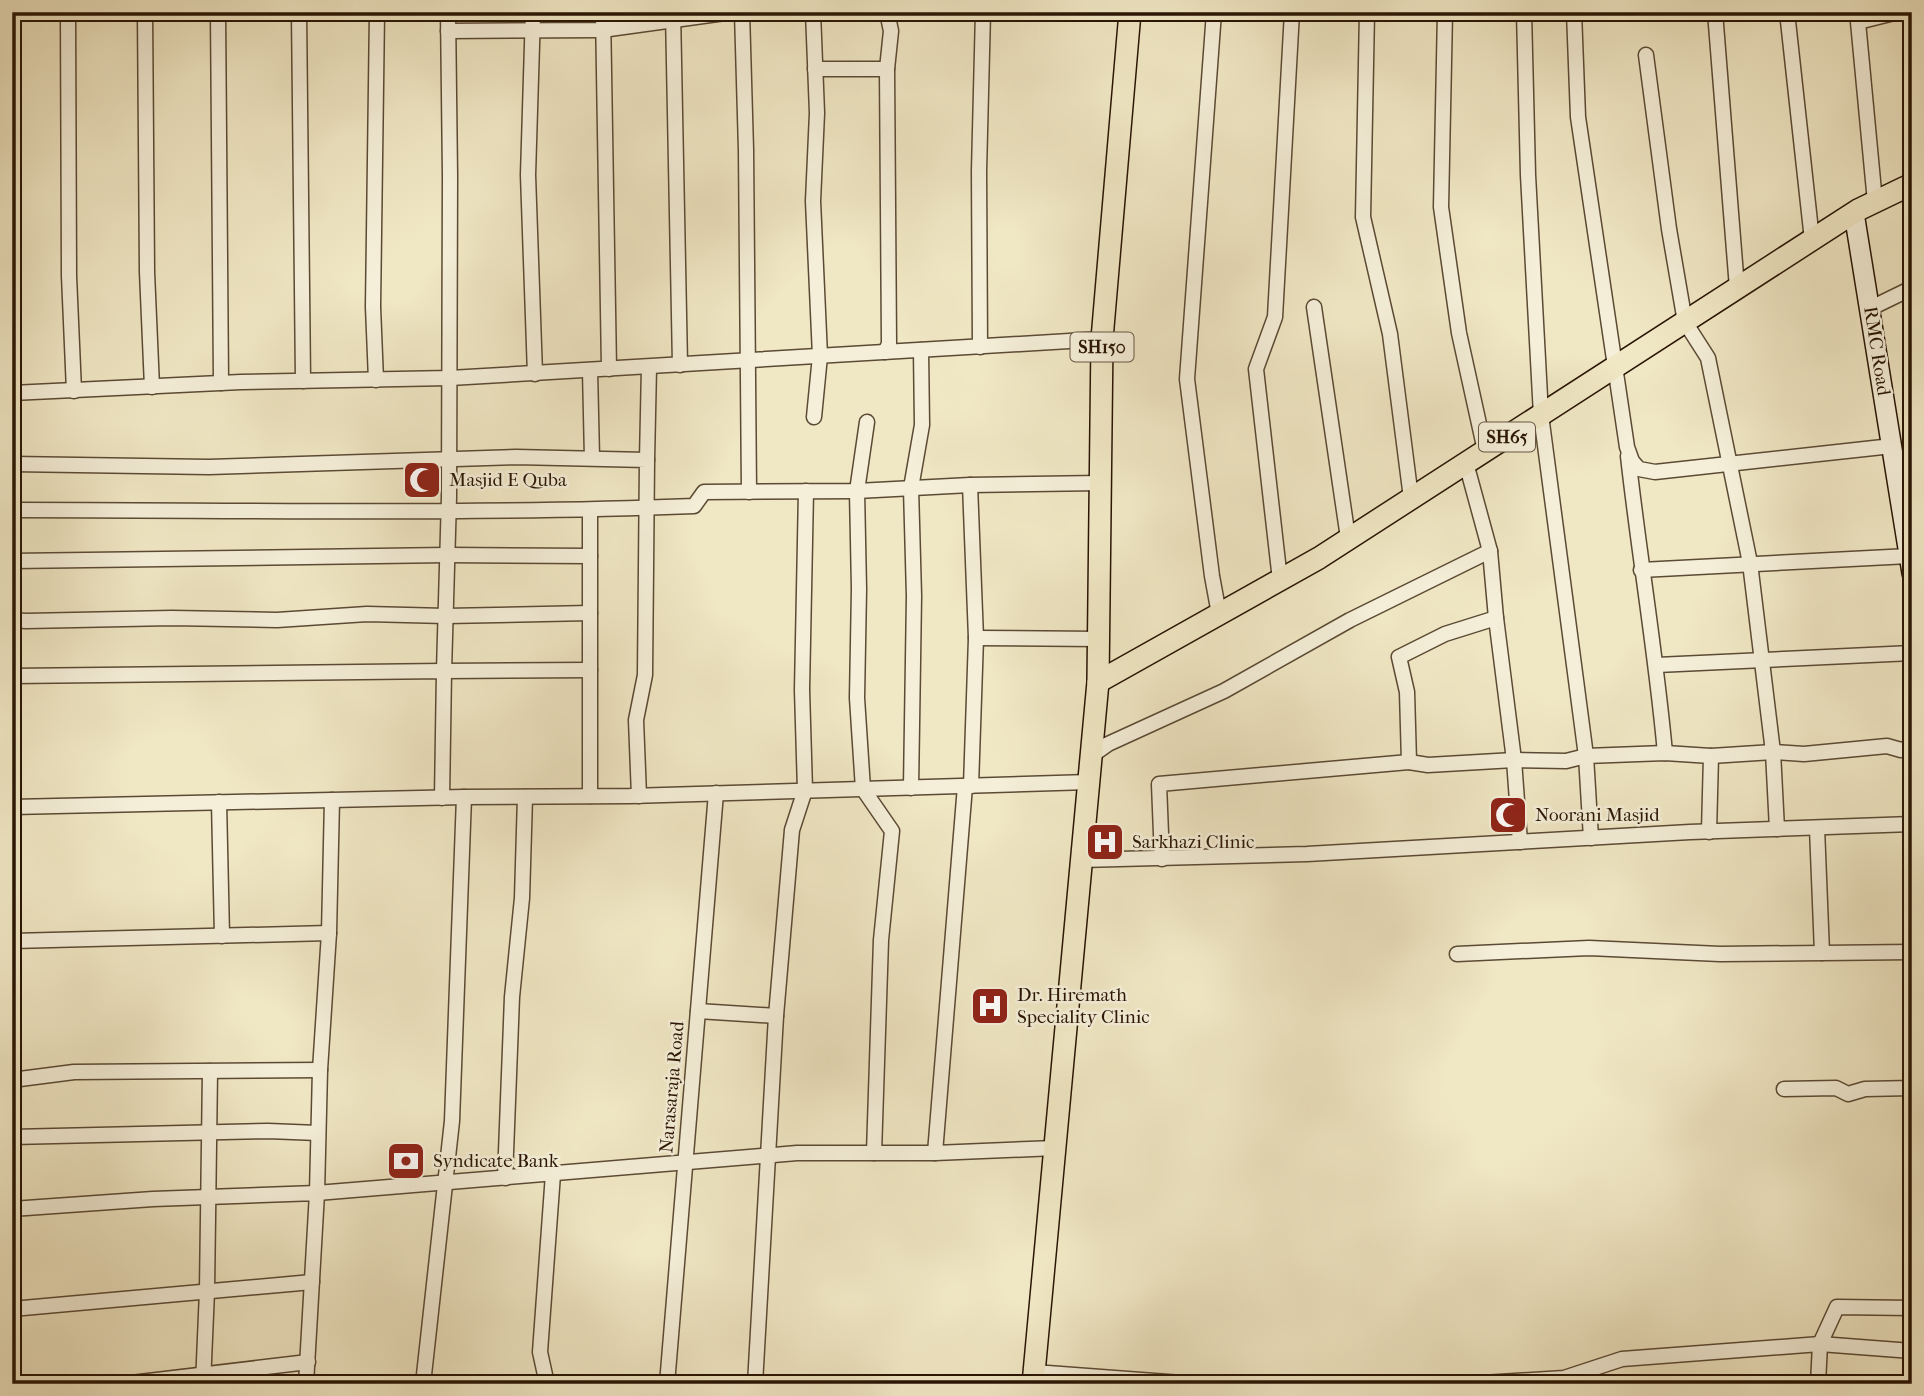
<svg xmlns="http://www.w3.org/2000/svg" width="1924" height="1396" viewBox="0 0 1924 1396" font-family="'IM FELL French Canon',serif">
<rect width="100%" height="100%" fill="#f0e7c4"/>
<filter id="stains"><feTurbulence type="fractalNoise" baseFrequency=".00286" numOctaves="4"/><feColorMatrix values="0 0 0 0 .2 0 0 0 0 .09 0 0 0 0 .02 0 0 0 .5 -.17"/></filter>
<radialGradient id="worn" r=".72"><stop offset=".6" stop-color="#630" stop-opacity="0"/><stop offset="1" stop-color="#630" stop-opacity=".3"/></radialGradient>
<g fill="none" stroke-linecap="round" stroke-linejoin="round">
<defs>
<g id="street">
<polyline points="68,12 69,276 74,391"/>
<polyline points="145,12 147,272 152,387"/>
<polyline points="218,12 221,383"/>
<polyline points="299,12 303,381"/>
<polyline points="448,12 450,176 449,497 444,671 590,670"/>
<polyline points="533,12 528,175 535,374"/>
<polyline points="603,12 609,369"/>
<polyline points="673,12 680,365"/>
<polyline points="742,12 746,150 749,492"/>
<polyline points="813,12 817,113 813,201 820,356 814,417"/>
<polyline points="1214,12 1187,379 1212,576 1219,614"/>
<polyline points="1367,12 1363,217 1390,334 1411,498"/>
<polyline points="1445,12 1441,207 1459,333 1485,451"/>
<polyline points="1524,12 1528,175 1541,415 1586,756 1591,838"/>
<polyline points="1574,12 1578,117 1627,447 1632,461 1639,469 1655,472 1892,446"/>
<polyline points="1715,12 1737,288"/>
<polyline points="1787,12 1812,240"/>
<polyline points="1129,14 1172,12"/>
<polyline points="448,31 602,30 732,12"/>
<polyline points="1646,55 1669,229 1685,322 1708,358 1750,563 1773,752 1777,829"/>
<polyline points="815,69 887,69"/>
<polyline points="1875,202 1858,22 1898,12"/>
<polyline points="1875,306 1912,288"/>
<polyline points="1314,307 1348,538"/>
<polyline points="980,347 979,171 983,12"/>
<polyline points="885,352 889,344 887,69 891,31 887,12"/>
<polyline points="590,370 592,458"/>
<polyline points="376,380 373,307 377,12"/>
<polyline points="12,393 241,382 450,378 1102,339"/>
<polyline points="867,422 857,491 859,589 857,698 863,789 892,831 881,940 874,1153"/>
<path d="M1628 456C1639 555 1656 653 1665 753"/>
<polyline points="647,460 649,367"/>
<polyline points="1466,463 1490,551 1496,618 1514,760 1520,842"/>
<polyline points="12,464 209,467 516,457 647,460 645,675 636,720 639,796"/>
<polyline points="970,485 976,638 971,786"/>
<path d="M12 510C240 510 467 515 694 506L704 492 857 491 970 485 1100 483"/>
<polyline points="590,556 590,510"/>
<polyline points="12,561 447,555 590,556 590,796"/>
<polyline points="1641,570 1909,556"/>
<polyline points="1280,580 1256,369 1275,317 1292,12"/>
<polyline points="12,620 26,621 172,618 277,620 367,614 446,616 590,613"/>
<polyline points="976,638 1099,639"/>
<polyline points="1657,665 1912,653"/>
<polyline points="12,676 444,671 442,798"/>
<polyline points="1091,756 1108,744 1224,691 1350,620 1490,551"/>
<polyline points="1409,762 1407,692 1399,657 1445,634 1496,618"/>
<polyline points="911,788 914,596 911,488 922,425 921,350"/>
<polyline points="219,802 222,936"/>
<polyline points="12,807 464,797 630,796 1089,782"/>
<polyline points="1817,828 1822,953"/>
<polyline points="1709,832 1711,756"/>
<polyline points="1162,859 1159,784 1409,762 1428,765 1514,760 1566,761 1586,756 1665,753 1711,756 1773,752 1804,754 1887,746 1901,750 1912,748"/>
<polyline points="1081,860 1307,854 1690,832 1912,824"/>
<polyline points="329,933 332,800"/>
<polyline points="12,941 329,933 320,1070 317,1193 797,1153 935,1153 1055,1148"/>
<polyline points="1457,954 1589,948 1720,954 1912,952"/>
<polyline points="698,1011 776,1016"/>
<polyline points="12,1080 74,1072 320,1070"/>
<polyline points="1784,1089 1836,1088 1848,1094 1865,1089 1912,1088"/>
<polyline points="12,1137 268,1131 318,1133"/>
<polyline points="935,1153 965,786"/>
<polyline points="505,1178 512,997 522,898 525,797"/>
<polyline points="12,1209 153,1199 317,1193 306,1384"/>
<polyline points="12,1309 312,1282"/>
<polyline points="1034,1372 1195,1384"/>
<polyline points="123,1384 308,1362"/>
<polyline points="203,1384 207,1291 210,1071"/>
<polyline points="423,1384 452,1121 464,797"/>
<polyline points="547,1384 540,1352 553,1174"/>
<polyline points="667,1384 716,793"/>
<polyline points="755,1384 776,1016 792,830 805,790 802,690 806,491"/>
<polyline points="1290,1384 1483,1383 1564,1378 1622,1359 1820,1344 1912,1351"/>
<polyline points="1818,1384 1820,1344 1837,1307 1912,1308"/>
</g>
<polyline id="secondary" points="1854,213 1912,573"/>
<g id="primary">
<polyline points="1098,682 1319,558 1858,210 1912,184"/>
<polyline points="1033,1384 1098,682 1102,339 1130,12"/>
</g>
</defs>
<use href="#street" stroke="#5b4a34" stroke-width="17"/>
<use href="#secondary" stroke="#291504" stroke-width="22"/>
<use href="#primary" stroke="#291504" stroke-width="24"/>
<use href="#street" stroke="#f5efd9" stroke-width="14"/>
<use href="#secondary" stroke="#f5efd9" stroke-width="19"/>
<use href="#primary" stroke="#f0e7c4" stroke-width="21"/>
</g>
<defs>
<symbol id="mosque-square" viewBox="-11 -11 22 22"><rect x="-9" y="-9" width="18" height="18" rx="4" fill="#8f2418" stroke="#f5efd9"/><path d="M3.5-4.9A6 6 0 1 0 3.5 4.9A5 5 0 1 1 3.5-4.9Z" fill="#fff"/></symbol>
<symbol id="hospital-square" viewBox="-11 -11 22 22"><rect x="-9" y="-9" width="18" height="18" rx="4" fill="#8f2418" stroke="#f5efd9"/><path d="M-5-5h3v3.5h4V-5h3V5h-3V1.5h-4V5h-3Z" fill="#fff"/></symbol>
<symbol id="bank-square" viewBox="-11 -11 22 22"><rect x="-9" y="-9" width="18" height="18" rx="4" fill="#8f2418" stroke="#f5efd9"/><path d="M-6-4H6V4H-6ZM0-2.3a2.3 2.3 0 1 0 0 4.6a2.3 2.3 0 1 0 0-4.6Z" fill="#fff"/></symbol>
</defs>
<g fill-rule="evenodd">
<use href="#mosque-square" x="400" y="458" width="44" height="44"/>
<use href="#mosque-square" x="1486" y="793" width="44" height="44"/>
<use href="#hospital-square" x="1083" y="820" width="44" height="44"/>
<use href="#hospital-square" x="968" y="984" width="44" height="44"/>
<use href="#bank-square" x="384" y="1139" width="44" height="44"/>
</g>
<g text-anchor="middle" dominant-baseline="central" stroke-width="5" stroke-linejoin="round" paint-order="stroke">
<g fill="#f5efd9" stroke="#665644" stroke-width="2">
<rect x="1070.5" y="332.5" width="63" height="29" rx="5"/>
<rect x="1479" y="422.5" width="56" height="29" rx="5"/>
</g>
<g font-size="18" font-weight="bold" fill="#291504">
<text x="1102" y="347">SH150</text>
<text x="1507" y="437">SH65</text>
</g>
<g font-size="19" fill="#291504" stroke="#f5efd9">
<text transform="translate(1877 351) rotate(81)">RMC Road</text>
<text transform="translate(672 1087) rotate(-85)">Narasaraja Road</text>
</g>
<g font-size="19" fill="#291504" stroke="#f5efd9" text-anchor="start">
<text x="449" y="480">Masjid E Quba</text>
<text x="1535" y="815">Noorani Masjid</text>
<text x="1132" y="842">Sarkhazi Clinic</text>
<text x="1017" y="995">Dr. Hiremath<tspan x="1017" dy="22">Speciality Clinic</tspan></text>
<text x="433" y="1161">Syndicate Bank</text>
</g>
</g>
<rect width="1924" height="1396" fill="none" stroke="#f0e7c4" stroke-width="42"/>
<rect x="14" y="14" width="1896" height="1368" fill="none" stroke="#291504" stroke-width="3.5"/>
<rect x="21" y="21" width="1882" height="1354" fill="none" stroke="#291504" stroke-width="2"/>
<rect width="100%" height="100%" filter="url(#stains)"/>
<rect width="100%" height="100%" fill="url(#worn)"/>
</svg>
